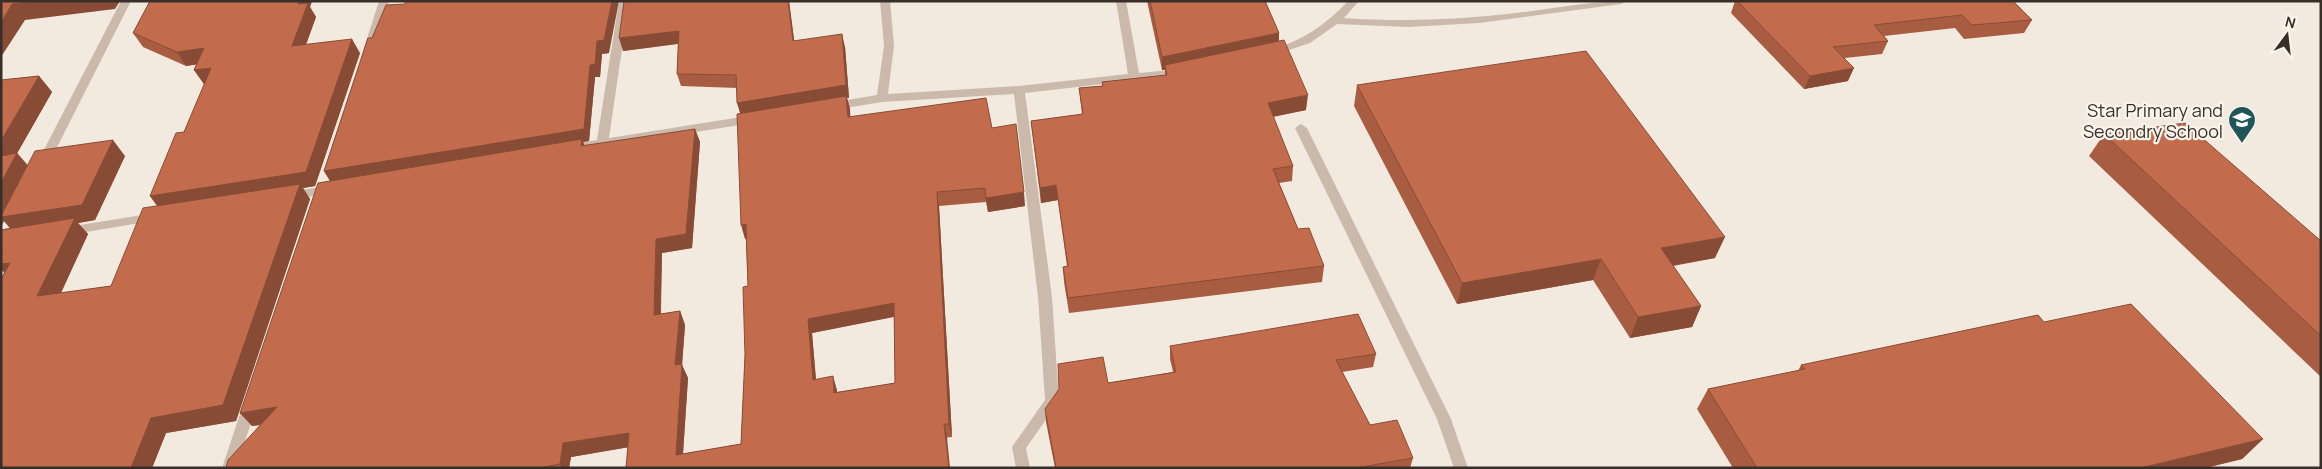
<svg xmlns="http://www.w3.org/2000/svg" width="2322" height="469" viewBox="0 0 2322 469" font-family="Manrope,sans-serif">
<rect width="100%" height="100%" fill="#f2eadf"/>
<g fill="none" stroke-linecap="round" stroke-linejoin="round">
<g fill="#cbbaab" fill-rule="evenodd">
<polygon points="121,1 131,1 48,165 46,168 38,168 36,165"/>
<polygon points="379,1 389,1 372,54 367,57 362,54"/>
<polygon points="619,1 629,1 609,138 754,115 760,119 758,122 579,151 575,150 573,147 575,144 597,140"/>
<polygon points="880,1 890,1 894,46 888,94 1019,86 1128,74 1116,1 1126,1 1139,73 1181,69 1186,72 1181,75 1025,93 1052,297 1059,401 1026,448 1030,468 1016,468 1012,447 1045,400 1038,297 1014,94 882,102 833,110 829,109 827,106 829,103 877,95 884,46"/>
<path d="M1348 1H1359L1344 18C1401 22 1458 20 1516 13 1553 9 1589 1 1626 1L1621 4 1479 23 1408 27 1337 24 1310 43 1271 56 1266 53 1267 51C1300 42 1325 26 1348 1Z"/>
<polygon points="1301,124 1307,128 1451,419 1468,468 1454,468 1437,419 1295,128"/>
<polygon points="332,185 336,186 338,189 336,192 290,200 284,196 290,192"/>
<polygon points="154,213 160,217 158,220 68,235 62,231 68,227"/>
<polygon points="251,396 256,398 258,402 236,468 222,468 244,402 246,398"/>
</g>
</g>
<g fill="#a85d42" fill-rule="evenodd">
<polygon points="150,1 312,1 310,7 316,17 306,45 360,53 315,186 303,188 310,199 236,421 166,433 152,468 1,468 4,273 3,271 1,271 1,230 10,228 4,221 1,226 1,80 39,76 52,92 17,153 28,166 125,156 95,220 78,223 88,234 61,293 111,286 157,206 150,196 184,132 205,84 204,84 194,70 197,64 186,66 143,47 133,33"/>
<path d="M624 1H789L794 41 845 47 849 98H847L850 109V116L992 128 1025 206 988 212 986 202 939 206 952 437 626 468 628 447 571 457 569 468H226L260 425 252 426 240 413 330 181 324 171 368 38 609 53 602 54 600 77H595L589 141 583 142 585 146 695 129 700 142 692 248 662 253 661 314 680 311 685 325 682 365 688 378 683 454 741 444 748 286 740 113 737 88 681 86 677 74 678 44 623 51ZM894 317 895 383 837 392V390L816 379 812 333Z"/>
<polygon points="1147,1 1265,1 1279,33 1279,42 1306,110 1273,117 1293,166 1292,181 1279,183 1298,229 1324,266 1322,282 1069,313 1064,282 1063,267 1067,266 1058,200 1041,203 1031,121 1082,114 1079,88 1102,86 1102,82 1165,75 1165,70 1162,70"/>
<polygon points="1735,1 2013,1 2032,20 2024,33 1964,39 1955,28 1884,36 1888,41 1882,54 1845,58 1848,81 1804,89 1731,13"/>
<polygon points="1357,85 1715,258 1673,266 1701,306 1692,327 1630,338 1593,280 1457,304 1354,106"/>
<polygon points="2104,134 2321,241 2321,377 2089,156"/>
<polygon points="2044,322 2263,439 2242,459 2205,468 1733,468 1697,409 1708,389 1798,371 1801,365"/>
<polygon points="1170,346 1376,354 1373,367 1342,372 1370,425 1413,458 1410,468 1055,468 1046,422 1045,409 1108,383 1173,372 1170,359"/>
</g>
<g fill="#884c36">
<polygon points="38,1 120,1 115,9 25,20 1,57 1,22 12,4"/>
<polygon points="299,1 312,1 310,7 316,17 300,60 292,46"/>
<polygon points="612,1 619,1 609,53 602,54 600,77 595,77 589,141 583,142 588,153 332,184 324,171 590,65 597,41"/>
<polygon points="788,1 789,1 796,54 793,41"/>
<polygon points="679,31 683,43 623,51 619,38"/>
<polygon points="1279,33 1278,46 1165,65 1165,70 1162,70 1162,57"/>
<polygon points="842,34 845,47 849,98 847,98 850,109 851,130 741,116 737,103"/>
<polygon points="352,39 360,53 315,186 303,188 310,199 236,421 166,433 152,468 131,468 161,210 150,196"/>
<polygon points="204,48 213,62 186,66 177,52"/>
<polygon points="211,68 221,82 204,84 194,70"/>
<polygon points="1854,68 1848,81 1804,89 1810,76"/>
<polygon points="39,76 52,92 6,173 1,167 1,141"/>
<polygon points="1308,95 1306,110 1266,118 1268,103"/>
<polygon points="695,129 700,142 692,248 662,253 660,328 654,315 656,239"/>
<polygon points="113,140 125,156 95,220 78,223 88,234 52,312 37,296 14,233 4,221 1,226 1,183 17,153 31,169"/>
<polygon points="1056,185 1058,200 1041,203 1040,188"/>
<polygon points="937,192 939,206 952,437 949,424"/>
<polygon points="1024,192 1025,206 988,212 986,198"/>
<polygon points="746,224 750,238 745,239 741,225"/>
<polygon points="1725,237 1715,258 1652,269 1661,248"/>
<polygon points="1601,259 1593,280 1457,304 1462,283"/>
<polygon points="10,263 12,280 1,269 1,264"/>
<polygon points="894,303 897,316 812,333 817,393 813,380 808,319"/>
<polygon points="1701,306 1692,327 1630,338 1638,317"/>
<polygon points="680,311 685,325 682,365 688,378 682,468 676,455 675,365"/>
<polygon points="833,376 837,390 838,406 834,393"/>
<polygon points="277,407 288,420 252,426 240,413"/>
<polygon points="944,424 947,437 950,468 949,468"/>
<polygon points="629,433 636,446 571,457 569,468 562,468 560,464 563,443"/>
<polygon points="2263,439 2242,459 2205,468 2140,468"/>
</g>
<g fill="#c36c4d" stroke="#884c36" fill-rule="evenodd">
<polygon points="1,1 38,1 12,4 1,22"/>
<polygon points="150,1 299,1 298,4 308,3 292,46 352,39 306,172 150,196 176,133 184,132 211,68 194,70 204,48 177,52 133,33"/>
<polygon points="406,1 612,1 604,40 597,41 595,64 590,65 584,129 324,171 368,38 372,38 386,5 405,4"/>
<polygon points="624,1 788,1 793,41 842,34 846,85 737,103 736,75 677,74 679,31 619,38"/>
<polygon points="1150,1 1265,1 1279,33 1162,57"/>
<polygon points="1737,1 2013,1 2032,20 1972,25 1962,15 1874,25 1888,41 1833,47 1854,68 1810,76"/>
<polygon points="1284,40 1308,95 1268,103 1293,166 1273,169 1298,229 1309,228 1324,266 1068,298 1063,267 1068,266 1056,185 1040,188 1031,121 1083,114 1079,88 1103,86 1102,82 1167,75 1165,65"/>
<polygon points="1586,51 1725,237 1661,248 1701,306 1638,317 1601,259 1462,283 1357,85"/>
<polygon points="39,76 1,141 1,80"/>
<path d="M846 96 848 117 986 98 992 128 1016 124 1024 192 986 198 985 188 937 192 949 424H944L949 468H626L629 433 563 443 560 464 544 467V468H226L228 460 277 407 240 413 318 183 582 139 581 146 695 129 686 234 656 239 654 315 680 311 675 365 682 364 676 455 741 444 745 355 743 287 748 286 746 224 741 225 737 114ZM894 303 895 383 834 393 833 376 813 380 808 319Z"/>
<polygon points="2185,123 2321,241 2321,336 2104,134"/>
<polygon points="113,140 82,205 1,217 1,216 35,151"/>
<polygon points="17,153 1,183 1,156"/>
<polygon points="300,184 223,405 151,418 131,468 1,468 1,279 10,263 1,264 1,256 3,253 1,253 1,230 75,218 37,296 111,286 143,208"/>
<polygon points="2131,304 2263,439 2140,468 1757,468 1708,389 1805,369 1801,365 2038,315 2044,322"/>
<polygon points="1358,314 1376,354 1336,360 1370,425 1397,420 1413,458 1356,468 1056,468 1045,409 1059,389 1058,364 1103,357 1108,383 1176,372 1170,346"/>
</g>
<defs>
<symbol id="school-pin" viewBox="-11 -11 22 30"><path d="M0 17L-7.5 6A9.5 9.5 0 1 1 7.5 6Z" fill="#20555a" stroke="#faf4ec"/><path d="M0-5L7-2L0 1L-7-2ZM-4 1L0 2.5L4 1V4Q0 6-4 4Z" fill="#fff"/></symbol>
</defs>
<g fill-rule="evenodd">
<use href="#school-pin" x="2226" y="104" width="32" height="43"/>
</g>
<g text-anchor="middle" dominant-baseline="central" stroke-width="4.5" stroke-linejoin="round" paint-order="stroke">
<g font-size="18" fill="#392f2a" stroke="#faf4ec" text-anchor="end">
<text x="2223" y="110">Star Primary and<tspan x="2223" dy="21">Secondry School</tspan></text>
</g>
</g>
<rect width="2322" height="469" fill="none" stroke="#392f2a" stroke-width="5"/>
<g transform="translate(2287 35) rotate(15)" stroke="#faf4ec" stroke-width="4" paint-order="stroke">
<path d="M0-4L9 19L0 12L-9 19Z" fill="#392f2a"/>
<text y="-8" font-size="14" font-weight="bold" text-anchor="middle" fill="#392f2a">N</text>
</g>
</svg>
